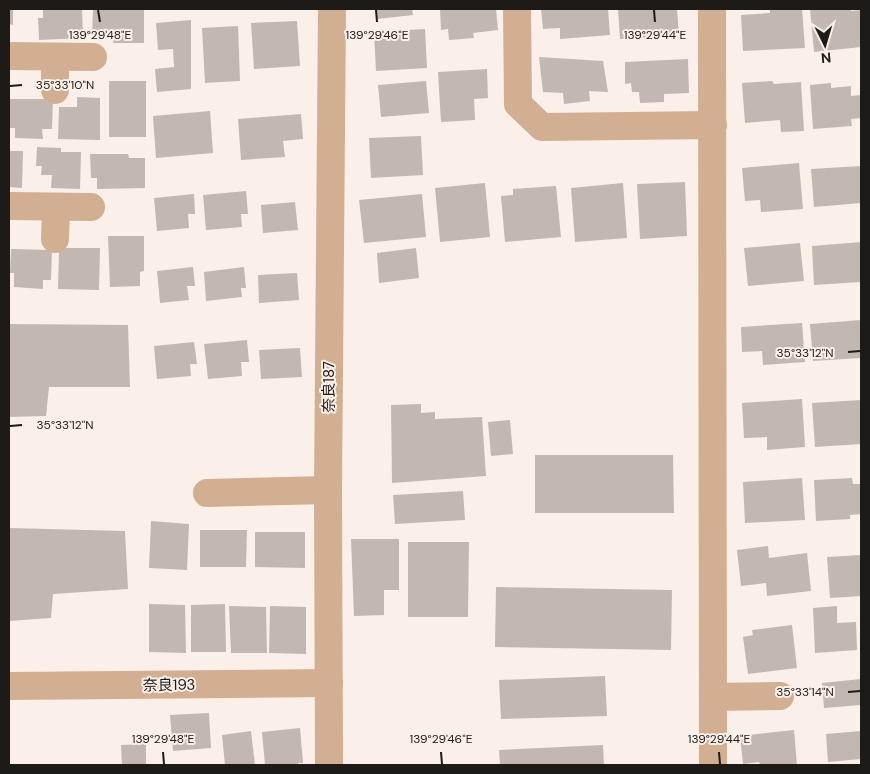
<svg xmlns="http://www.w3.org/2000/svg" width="870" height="774" viewBox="0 0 870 774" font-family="'DM Sans','Noto Sans JP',sans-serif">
<rect width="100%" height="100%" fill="#faf0e9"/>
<g fill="#c2b8b1">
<polygon points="9,9 13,9 13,25 9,24"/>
<polygon points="43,9 82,9 83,38 39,40 38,18 43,18"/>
<polygon points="93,9 144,9 144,43 113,43 114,35 92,35"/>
<polygon points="376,9 412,9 413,15 377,19"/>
<polygon points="440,9 496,9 498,30 473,33 474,38 449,40 448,29 441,30"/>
<polygon points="541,9 608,9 610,35 560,39 560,28 543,29"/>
<polygon points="618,9 677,9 679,35 620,39"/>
<polygon points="770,9 802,9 805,48 743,51 741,15 770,13"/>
<polygon points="810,9 851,9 851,11 861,10 861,47 814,52"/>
<polygon points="191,20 191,89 157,92 155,69 174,67 173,49 158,50 156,23"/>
<polygon points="297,21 300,66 254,69 251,23"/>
<polygon points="238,26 240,81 205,83 202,28"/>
<polygon points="425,29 427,68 376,71 374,32"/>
<polygon points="539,57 603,61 608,92 589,91 590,101 564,104 563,93 543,92"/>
<polygon points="688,59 689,93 664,94 664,102 640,103 639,92 632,92 631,83 625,84 625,62"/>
<polygon points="487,69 488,98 474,99 475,120 441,122 438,72"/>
<rect x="109" y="81" width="37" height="56"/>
<polygon points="426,81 429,113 381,117 378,85"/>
<polygon points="772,81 774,84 801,82 804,131 781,132 780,120 745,123 742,83"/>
<polygon points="831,83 831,88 851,86 851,96 861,95 861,118 851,119 852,126 813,129 810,85"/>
<polygon points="77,97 100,98 100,140 58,139 59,107 77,107"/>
<polygon points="10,99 53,99 52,129 42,129 43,139 15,138 15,128 10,128"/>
<polygon points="210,111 213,153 156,158 153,116"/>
<polygon points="301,114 303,139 283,141 285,157 241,160 238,119"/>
<polygon points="421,136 423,175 371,178 369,138"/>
<polygon points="37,147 61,148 61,152 81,152 80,189 51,188 52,175 41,175 42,166 36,166"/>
<polygon points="9,151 23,151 22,188 9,187"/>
<polygon points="90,154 128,154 129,158 145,158 145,188 97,189 97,178 91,178"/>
<polygon points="799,163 803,209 761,212 760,200 745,201 742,168"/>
<polygon points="861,166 861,203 814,207 811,169"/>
<polygon points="685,182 687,236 640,239 637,184"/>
<polygon points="485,183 490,237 440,242 435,188"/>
<polygon points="623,183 627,238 575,242 571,188"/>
<polygon points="556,186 561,237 505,242 501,196 513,195 513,189"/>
<polygon points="246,191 248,214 241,214 242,227 206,230 203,195"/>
<polygon points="194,194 195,214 188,214 189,228 157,231 154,198"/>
<polygon points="422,194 426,237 364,243 359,200"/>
<polygon points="295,202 298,230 263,233 261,205"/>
<polygon points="108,236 144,236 144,271 140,272 140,286 110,287"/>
<polygon points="861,242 861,282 814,285 812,246"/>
<polygon points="800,243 804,281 748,286 744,248"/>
<polygon points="59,248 100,248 99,290 58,289"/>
<polygon points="416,248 419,278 379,283 377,253"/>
<polygon points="11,249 52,250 51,280 43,280 43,289 14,287 14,273 10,273"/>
<polygon points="193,267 195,286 187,286 189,300 160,303 157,271"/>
<polygon points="244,267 246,288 241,288 242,297 206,301 204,272"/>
<polygon points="297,273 299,300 259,303 258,275"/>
<polygon points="861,320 861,358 813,361 810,324"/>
<polygon points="802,323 805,362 763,365 762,351 742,352 741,327"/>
<polygon points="9,324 128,325 130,387 49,387 46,416 9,417"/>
<polygon points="247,340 249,362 241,362 242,376 208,379 204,344"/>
<polygon points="194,342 197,364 190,364 191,376 157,379 154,346"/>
<polygon points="300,348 302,377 261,379 259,350"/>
<polygon points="802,399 805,447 767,450 767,437 744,438 742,403"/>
<polygon points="861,400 861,444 815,447 812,403"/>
<polygon points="421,404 421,413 435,412 435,419 482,417 486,476 392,483 391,405"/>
<polygon points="510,420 513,454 491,456 488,422"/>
<polygon points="535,455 673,455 674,513 535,513"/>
<polygon points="802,478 805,520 745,523 743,482"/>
<polygon points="852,478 853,484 861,484 861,514 850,515 850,519 816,521 814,480"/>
<polygon points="463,491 465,520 395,524 393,495"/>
<polygon points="151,521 189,524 187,570 149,568"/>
<polygon points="9,528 125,531 128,589 53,594 51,618 9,621"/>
<polygon points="200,530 247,530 246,567 200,567"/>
<polygon points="255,532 305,532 305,568 255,567"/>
<polygon points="351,539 399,539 399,590 384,590 384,615 354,616"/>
<polygon points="408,542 469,542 468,617 408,617"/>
<polygon points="768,546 769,558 807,553 811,591 767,596 766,583 741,586 737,550"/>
<polygon points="861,555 861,596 830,598 827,557"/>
<polygon points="496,587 672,590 671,650 495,647"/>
<polygon points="149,604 185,605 186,653 149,652"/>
<polygon points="225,604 226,652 191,652 191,605"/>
<polygon points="229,606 266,607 267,653 231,653"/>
<polygon points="270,606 306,607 306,654 269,653"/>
<polygon points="837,606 837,623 856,622 857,650 815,653 813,608"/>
<polygon points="792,625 797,668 748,674 743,637 753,635 752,630"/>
<polygon points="605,676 607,716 501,719 499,680"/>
<polygon points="861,679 861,705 824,708 822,683"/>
<polygon points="209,713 211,748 173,751 170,715"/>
<polygon points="300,728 303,763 298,763 298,765 265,765 262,732"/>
<polygon points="794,730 797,765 760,765 759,762 743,764 740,736"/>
<polygon points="251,731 255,765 225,765 222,735"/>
<polygon points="861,731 861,759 828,762 826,734"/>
<polygon points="146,744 146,765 122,765 121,745"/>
<polygon points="603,745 604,765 500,765 499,750"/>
</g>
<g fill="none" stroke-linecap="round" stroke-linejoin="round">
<g stroke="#d2ae93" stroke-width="28">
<polyline points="517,9 518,104 542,127 713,125"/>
<polyline points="712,9 713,765"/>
<polyline points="9,56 93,57"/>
<polyline points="55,90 55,57"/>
<polyline points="9,206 91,207"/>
<polyline points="55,239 56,207"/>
<polyline points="207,493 328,490"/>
<polyline points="9,686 329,683"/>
<polyline points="713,697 780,696"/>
<polyline points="329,765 328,490 332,9"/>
</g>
</g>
<path fill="none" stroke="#1d1a17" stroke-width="2" d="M98 10 100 22M376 10 377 22M654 10 655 22M10 86 22 85M848 352 860 351M10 426 22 425M848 692 860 691M163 752 164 764M441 752 442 764M719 752 720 764"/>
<g text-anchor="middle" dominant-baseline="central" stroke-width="4" stroke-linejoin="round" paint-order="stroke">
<g font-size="15" fill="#1d1a17" stroke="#faf0e9">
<text transform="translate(329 387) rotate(-90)">奈良187</text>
<text transform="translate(169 685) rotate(-1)">奈良193</text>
</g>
</g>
<g font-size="12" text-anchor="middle" fill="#1d1a17" stroke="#faf0e9" stroke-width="4" stroke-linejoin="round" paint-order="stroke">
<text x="100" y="39">139°29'48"E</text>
<text x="377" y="39">139°29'46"E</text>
<text x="655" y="39">139°29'44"E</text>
<text x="65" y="89">35°33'10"N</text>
<text x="805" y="357">35°33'12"N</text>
<text x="65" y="429">35°33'12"N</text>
<text x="805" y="696">35°33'14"N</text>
<text x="163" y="743">139°29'48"E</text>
<text x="441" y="743">139°29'46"E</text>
<text x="719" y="743">139°29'44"E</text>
</g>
<rect width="870" height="774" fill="none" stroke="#1d1a17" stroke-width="20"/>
<g transform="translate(825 45) rotate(175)" stroke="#faf0e9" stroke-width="4" paint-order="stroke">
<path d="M0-4L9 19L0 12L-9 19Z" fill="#1d1a17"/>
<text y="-8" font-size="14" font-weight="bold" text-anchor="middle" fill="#1d1a17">N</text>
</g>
</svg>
